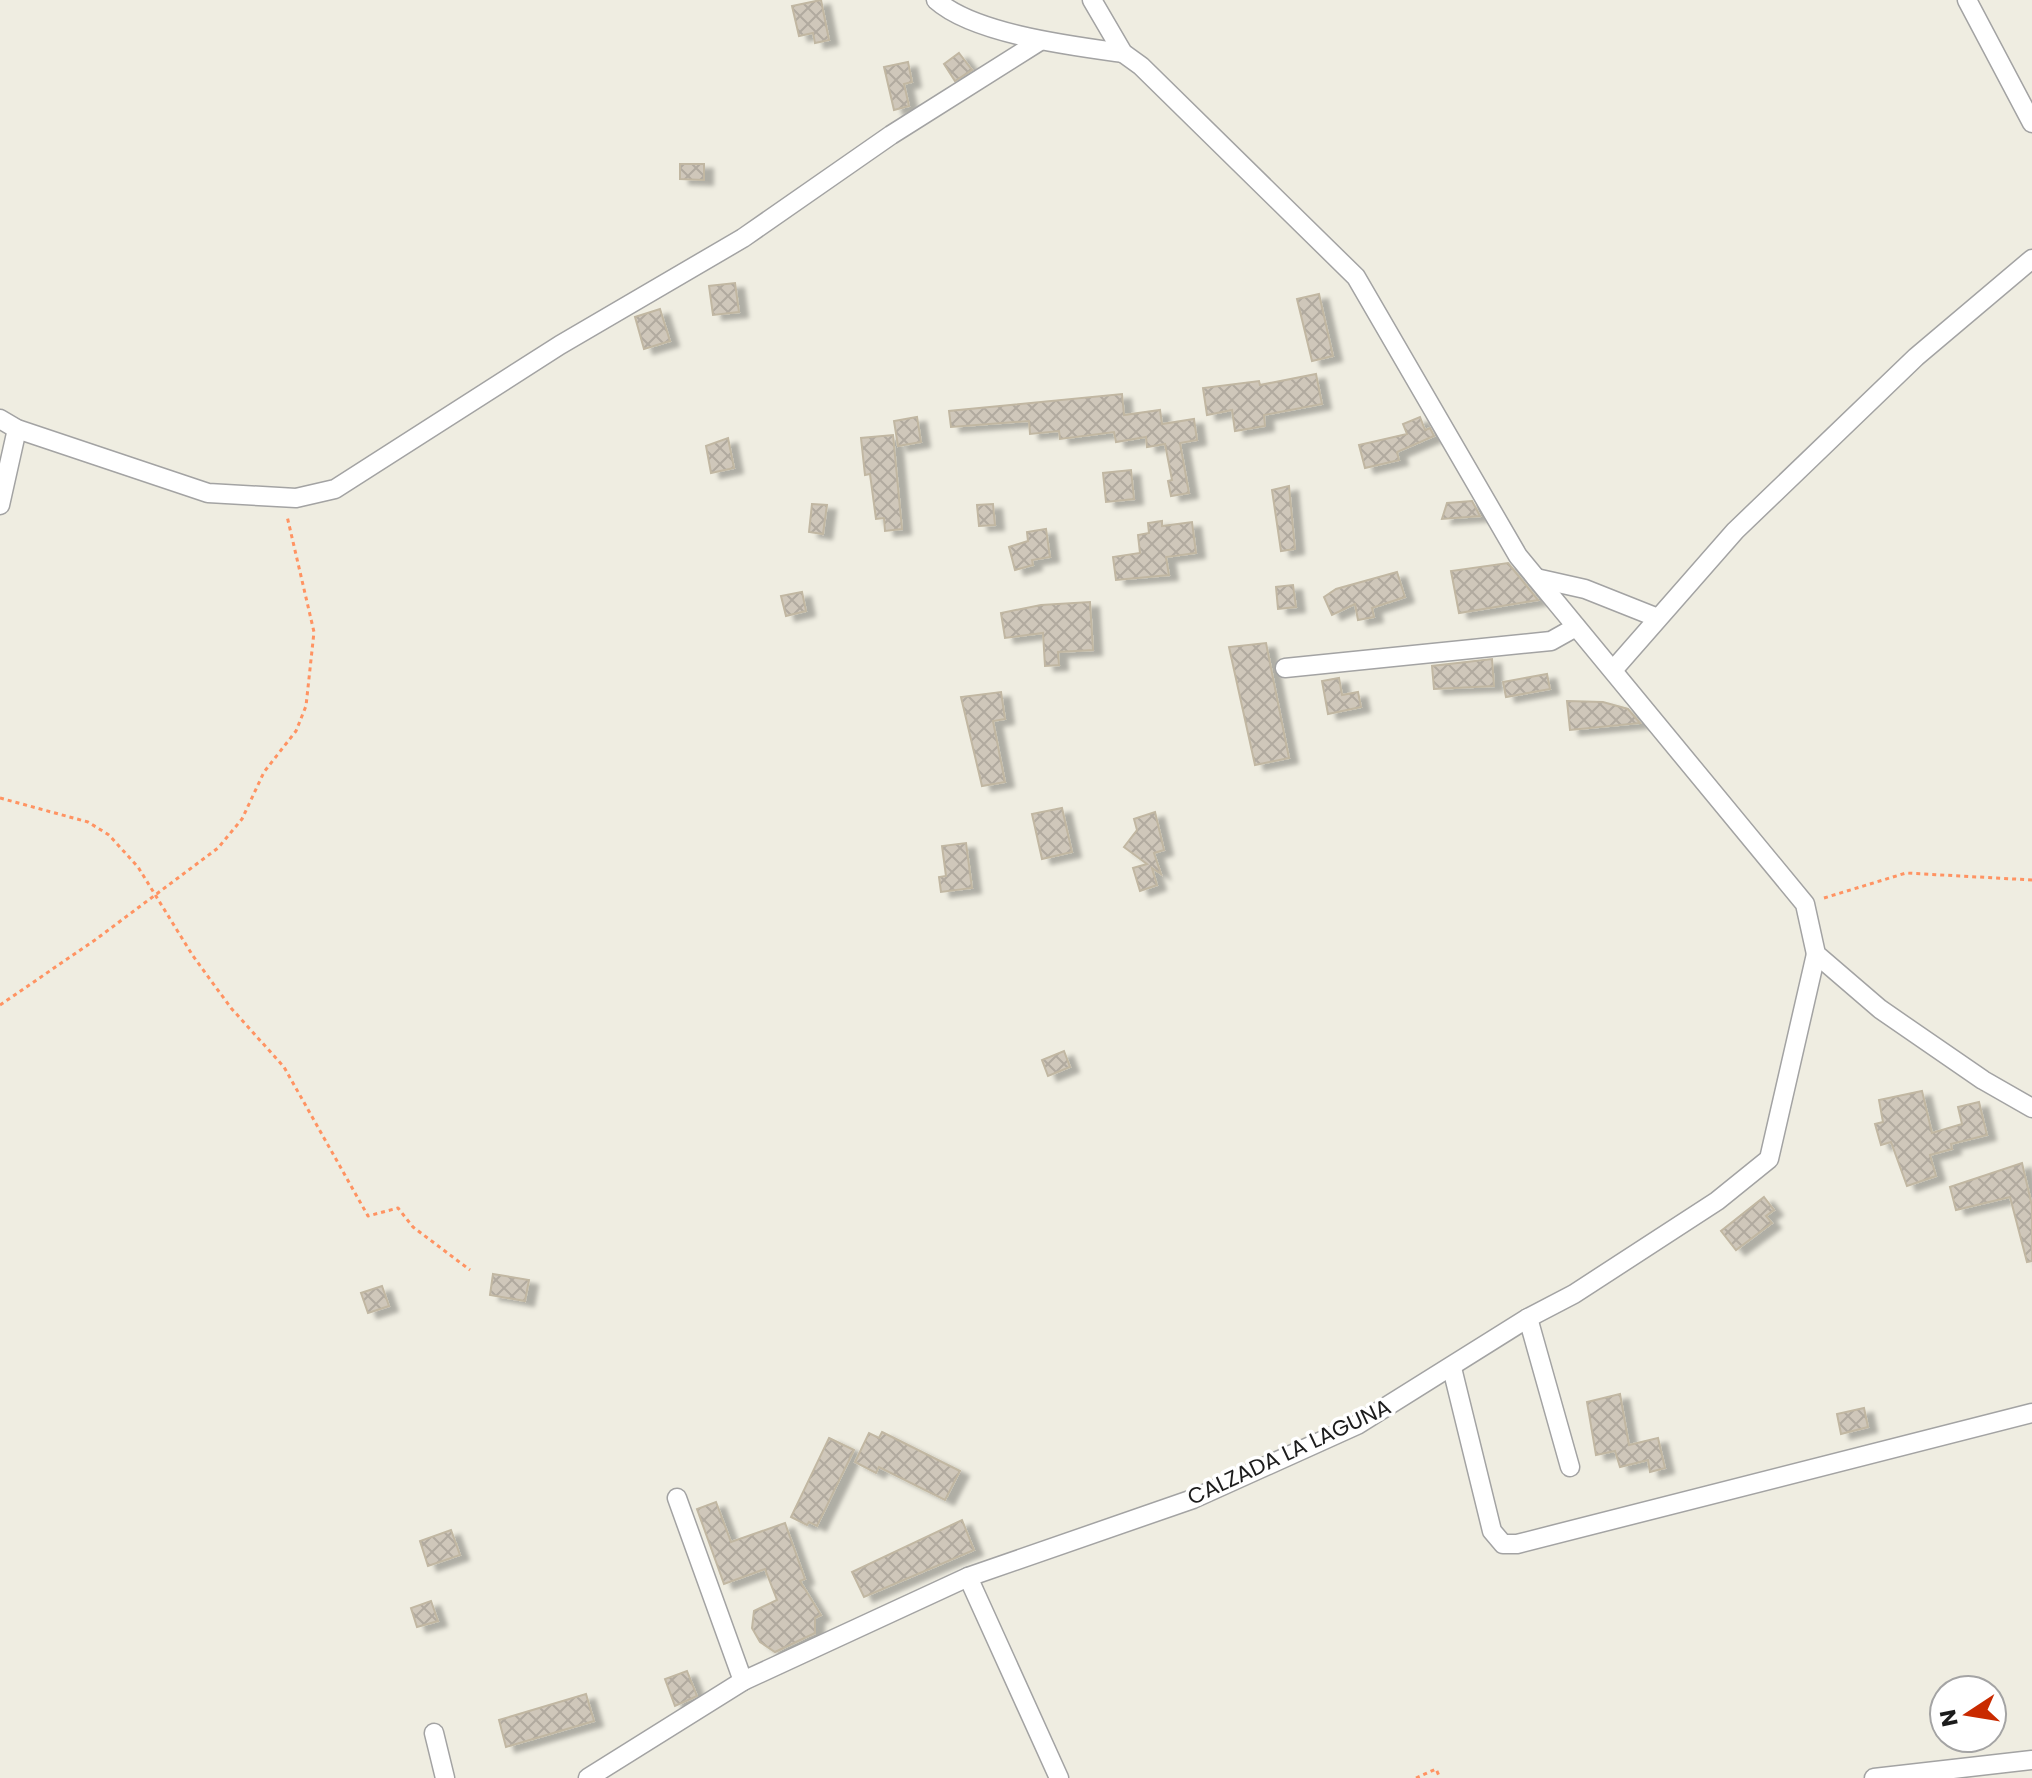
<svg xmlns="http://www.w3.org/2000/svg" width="2032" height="1778" viewBox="0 0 2032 1778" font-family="Poppins,sans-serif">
<defs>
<pattern id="building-cross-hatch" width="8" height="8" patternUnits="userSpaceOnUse" patternTransform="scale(2)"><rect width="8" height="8" fill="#cfc7ba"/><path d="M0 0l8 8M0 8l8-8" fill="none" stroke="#b1aa9f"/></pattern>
<filter id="shadow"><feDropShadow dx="9" dy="5" stdDeviation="2" flood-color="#0004"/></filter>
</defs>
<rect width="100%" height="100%" fill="#efede1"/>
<g fill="url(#building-cross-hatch)" stroke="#c1b7a2" stroke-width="2" filter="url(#shadow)">
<polygon points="821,0 829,40 815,43 813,33 799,36 792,6"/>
<polygon points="959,53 972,70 955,81 944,64"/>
<polygon points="908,62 912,82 904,84 909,106 894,110 884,67"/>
<polygon points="680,164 704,164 704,180 680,179"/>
<polygon points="735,283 739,312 713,315 709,286"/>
<polygon points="1319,294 1333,356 1312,361 1297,299"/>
<polygon points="660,309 670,341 644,349 635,317"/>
<polygon points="1316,374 1322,404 1264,415 1265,426 1235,431 1232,410 1207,415 1203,388 1259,381 1260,385"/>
<polygon points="1122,394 1124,415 1160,410 1162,424 1194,419 1197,440 1180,443 1189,493 1171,496 1168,481 1172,480 1165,444 1147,447 1146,437 1116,442 1114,432 1060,439 1059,431 1030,434 1029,421 951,427 949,411"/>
<polygon points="917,417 921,442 898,446 894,421"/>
<polygon points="1420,417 1425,430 1430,428 1434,436 1397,452 1399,460 1365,468 1359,445 1407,434 1403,424"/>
<polygon points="893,435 902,529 885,531 884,518 876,519 870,474 865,475 861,438"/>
<polygon points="728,438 734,468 711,473 706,446"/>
<polygon points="1131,470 1134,499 1106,502 1103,473"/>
<polygon points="1289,486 1295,549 1281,551 1272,490"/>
<polygon points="1472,501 1480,516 1442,519 1447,503"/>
<polygon points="812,504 827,505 823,534 809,532"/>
<polygon points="993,504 995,525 979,526 977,505"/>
<polygon points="1162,521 1162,526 1192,522 1196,553 1166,557 1169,575 1116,580 1113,557 1140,553 1138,535 1149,533 1148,523"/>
<polygon points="1046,529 1050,557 1032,560 1033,565 1015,570 1009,547 1028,541 1027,532"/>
<polygon points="1508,563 1538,600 1459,613 1451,571"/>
<polygon points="1397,572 1405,597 1372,608 1374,617 1358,620 1355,604 1332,615 1324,597 1336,589"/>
<polygon points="1293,585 1296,607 1278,609 1276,587"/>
<polygon points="802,592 806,611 786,616 781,596"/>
<polygon points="1090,602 1093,650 1058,652 1059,665 1045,666 1043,633 1005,638 1001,613 1041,605"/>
<polygon points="1266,643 1289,758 1255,765 1229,647"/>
<polygon points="1492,659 1494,686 1434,689 1432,666"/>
<polygon points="1547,674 1550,689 1506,697 1503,682"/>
<polygon points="1339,678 1342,695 1358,692 1361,707 1328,714 1322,681"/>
<polygon points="1001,692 1005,719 993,721 1005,782 982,786 961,697"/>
<polygon points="1567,701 1603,702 1628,709 1640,723 1570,730"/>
<polygon points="1062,808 1072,852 1042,859 1032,814"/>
<polygon points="1155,812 1164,850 1154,853 1161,874 1152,868 1157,885 1140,891 1133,868 1147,864 1124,847 1137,830 1134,819"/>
<polygon points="966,843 972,888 941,892 939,877 946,876 942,846"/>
<polygon points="1064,1051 1070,1067 1048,1076 1042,1060"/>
<polygon points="1922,1091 1932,1133 1962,1124 1958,1107 1979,1102 1987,1135 1951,1144 1952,1149 1930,1155 1936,1176 1907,1186 1891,1142 1881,1145 1875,1124 1883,1122 1879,1100"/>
<polygon points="2022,1163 2032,1206 2032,1261 2027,1262 2010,1197 1956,1210 1950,1187"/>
<polygon points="1764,1197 1774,1210 1766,1216 1772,1223 1736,1250 1721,1231"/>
<polygon points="493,1274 529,1280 525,1301 490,1295"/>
<polygon points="382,1286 389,1306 368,1313 361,1293"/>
<polygon points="1620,1394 1629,1445 1658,1438 1665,1468 1650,1472 1648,1460 1620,1467 1615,1451 1596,1455 1587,1402"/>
<polygon points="1864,1408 1868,1427 1841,1434 1837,1414"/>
<polygon points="882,1432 960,1471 945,1500 879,1467 876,1473 855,1462 869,1433 879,1438"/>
<polygon points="829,1438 854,1450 817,1526 809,1522 807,1525 791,1517"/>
<polygon points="716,1502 731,1542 785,1523 805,1579 800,1581 821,1615 815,1618 815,1633 775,1652 760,1642 752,1628 754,1611 777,1600 765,1569 724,1584 697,1509"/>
<polygon points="962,1520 974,1550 864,1597 852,1572"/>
<polygon points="451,1530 460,1555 428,1566 420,1541"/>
<polygon points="431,1601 438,1621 417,1627 411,1608"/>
<polygon points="687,1671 697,1696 675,1706 665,1679"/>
<polygon points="586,1694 594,1721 506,1747 499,1720"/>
</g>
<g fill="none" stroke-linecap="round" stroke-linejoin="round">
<defs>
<g id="minor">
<path d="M936 0C974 34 1072 46 1123 53"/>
<polyline points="1092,0 1123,53 1141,66 1356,277 1518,556 1805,904 1816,954 1880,1009 1983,1080 2032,1108"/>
<polyline points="1967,0 2032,123"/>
<polyline points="0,419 17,429 208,493 296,498 335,489 560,345 743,238 891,135 1040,41"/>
<polyline points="0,505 17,429"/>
<polyline points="1536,578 1585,589 1658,618"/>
<polyline points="1285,668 1551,641 1576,627"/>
<polyline points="1614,669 1735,531 1916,357 2032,259"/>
<polyline points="1528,1318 1570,1467"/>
<polyline points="1452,1368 1492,1531 1503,1544 1517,1544 2032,1413"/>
<polyline points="677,1498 743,1681"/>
<polyline points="968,1577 1059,1778"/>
<polyline points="434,1733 445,1778"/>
<polyline points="588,1778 743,1681 968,1577 1193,1499 1357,1425 1528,1318 1574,1294 1717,1201 1769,1159 1816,954"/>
<polyline points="1874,1778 2032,1760"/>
</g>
</defs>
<use href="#minor" stroke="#a3a3a3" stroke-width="21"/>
<g stroke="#ff9362" stroke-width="3" stroke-dasharray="4 4" stroke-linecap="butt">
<polyline points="0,798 88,822 109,835 138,867 193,956 231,1008 284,1067 368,1216 398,1208 413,1227 470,1270"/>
<polyline points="1824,898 1906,873 2032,880"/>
<polyline points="0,1005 95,940 218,848 242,819 264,772 296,731 306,706 314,632 287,516"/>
<polyline points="1416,1778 1436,1769 1440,1778"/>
</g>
<use href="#minor" stroke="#fff" stroke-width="18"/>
</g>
<g text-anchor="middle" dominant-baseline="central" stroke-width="7" stroke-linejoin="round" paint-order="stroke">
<g font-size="22" fill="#1c1c1c" stroke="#fff">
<text transform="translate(1289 1452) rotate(-25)">CALZADA LA LAGUNA</text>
</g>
</g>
<g transform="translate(1968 1714) rotate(258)"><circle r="38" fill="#ffffff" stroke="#a4a4a4" stroke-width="2"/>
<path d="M0-6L14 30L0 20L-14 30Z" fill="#c92a00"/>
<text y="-12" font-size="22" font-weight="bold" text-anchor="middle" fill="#1c1c1c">N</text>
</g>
</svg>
